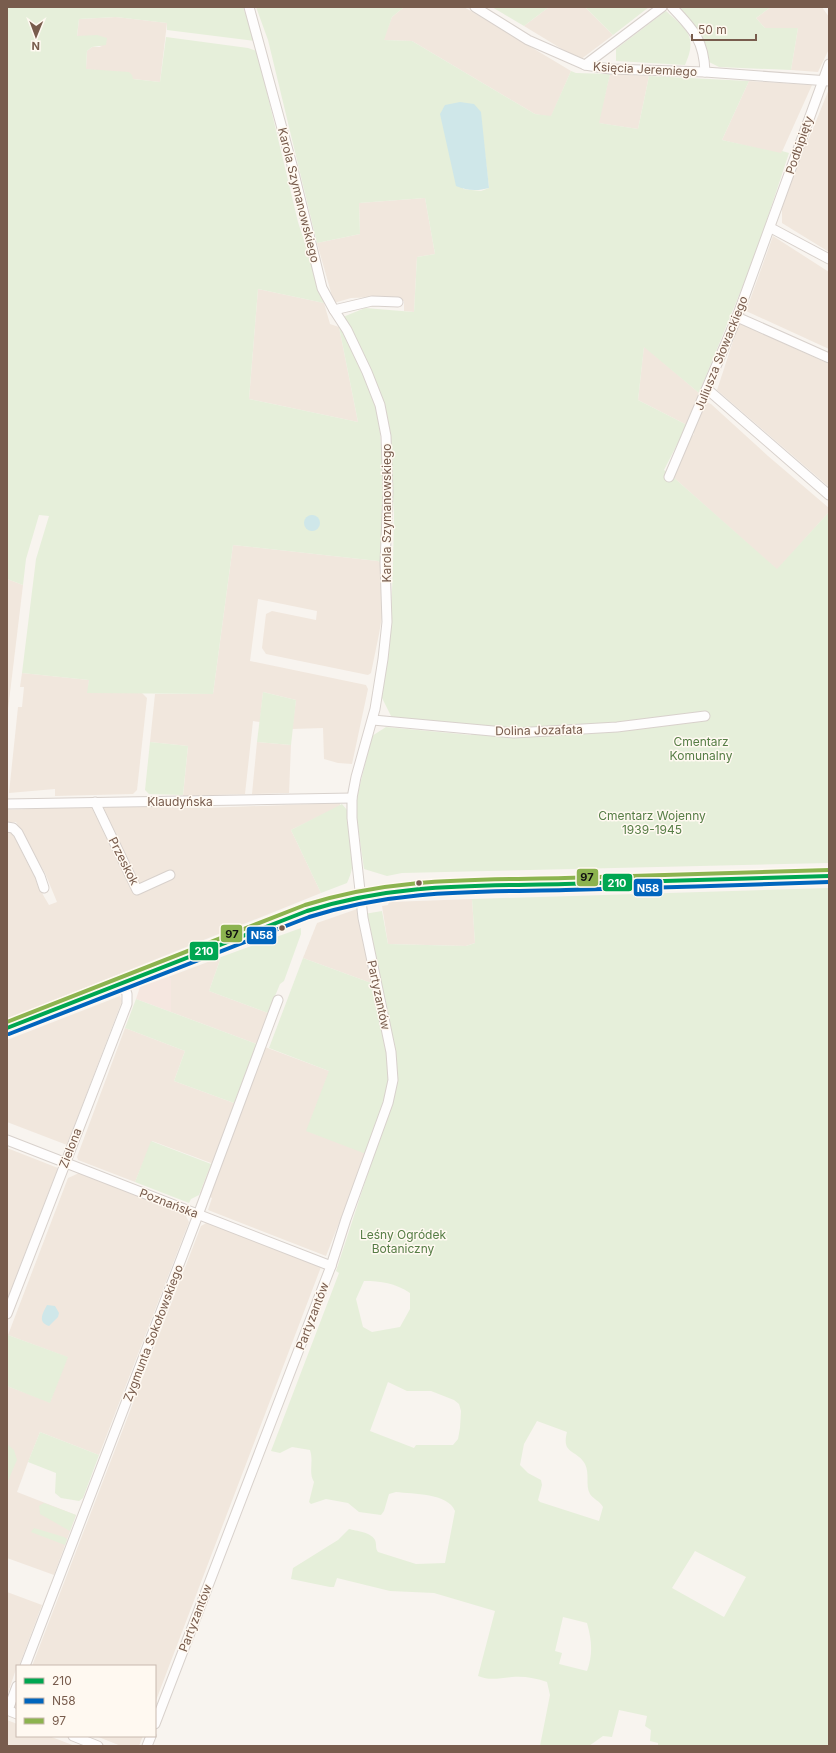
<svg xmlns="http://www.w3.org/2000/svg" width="836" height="1753" viewBox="0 0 836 1753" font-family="Inter,sans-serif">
<rect width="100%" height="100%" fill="#f8f4ef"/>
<g fill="#f1e7dd">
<polygon points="404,7 464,7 571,71 551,117 535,114 412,41 383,40 392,17"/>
<polygon points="549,7 585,7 613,35 580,60 524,26"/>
<polygon points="771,7 822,7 829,17 829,49 818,72 791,70 798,28 765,28 756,18"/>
<polygon points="116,17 167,23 160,82 133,79 86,69 87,51 92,47 102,47 77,37 79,19"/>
<polygon points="610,74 649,76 638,129 598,123"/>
<polygon points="749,81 812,85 781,154 722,140"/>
<polygon points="829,89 829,252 782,223 782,203 797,160 810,136"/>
<polygon points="425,198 435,254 417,257 414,312 404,311 404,301 377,297 351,298 334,303 317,243 360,234 359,203"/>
<polygon points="773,236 829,272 829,349 746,311"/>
<polygon points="258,289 324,303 330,324 339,327 358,422 249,399"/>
<polygon points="739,323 829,364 829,487 717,390"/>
<polygon points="644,346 699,393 687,425 638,400"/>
<polygon points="706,402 711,404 768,456 829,508 829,512 777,570 672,476 688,441 694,434 693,431"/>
<polygon points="233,545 378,561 382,564 382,617 379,634 371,673 368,675 266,654 262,648 266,614 272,611 316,620 317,611 258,599 250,661 366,685 368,689 352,764 338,763 324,759 323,728 292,729 296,700 263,692 260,722 253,721 245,794 183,796 188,746 150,742 155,694 213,694"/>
<polygon points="7,579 23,585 7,718"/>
<polygon points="22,673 89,680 88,693 142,693 147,698 137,790 133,794 55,796 55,789 9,793 18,707 22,707 24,687 20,687"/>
<polygon points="257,742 291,745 289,793 252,794"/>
<polygon points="340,803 340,806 291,830 321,893 7,1019 7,829 11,831 38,883 39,888 49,905 57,902 45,873 16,822 7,823 7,810 93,806 136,894 146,890 140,885 102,806 205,808"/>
<polygon points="472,899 475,943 466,946 388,944 382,906 388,905 389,902"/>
<polygon points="357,909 360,915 374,984 303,958 317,923"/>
<polygon points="221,957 209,991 268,1013 257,1044 329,1071 366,1154 326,1256 208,1210 212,1198 200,1193 211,1163 152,1141 135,1182 78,1160 77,1157 125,1028 185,1051 174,1081 234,1103 257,1044 171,1012 170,1007 171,979 168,977"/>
<polygon points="120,996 122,1001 67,1145 7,1122 7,1040"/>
<polygon points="7,1148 58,1168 7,1300"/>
<polygon points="79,1173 185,1214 189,1222 99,1455 40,1432 28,1462 17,1492 76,1515 54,1575 7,1558 7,1386 50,1402 67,1357 8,1335 68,1178"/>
<polygon points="208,1222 321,1267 155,1703 155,1666 32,1666 201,1226"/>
<polygon points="7,1592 42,1605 19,1666 17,1666 7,1696"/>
<polygon points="7,1720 17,1724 17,1736 49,1736 75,1746 7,1746"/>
<polygon points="96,1736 143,1736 139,1746 121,1746"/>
</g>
<polygon fill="#f5e7e0" points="168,977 171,979 171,1012 136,999 140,987"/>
<g fill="#e6efda" fill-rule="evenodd">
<polygon points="7,7 243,7 255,41 167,30 167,23 116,17 79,19 77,36 97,35 107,38 106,45 92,47 87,51 86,69 129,72 132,75 133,79 160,82 166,37 248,48 257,51 298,222 324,303 258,289 249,399 358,422 339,327 344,329 376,403 380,433 384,485 382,564 378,561 233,545 213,694 87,693 89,680 22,673 36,559 49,516 39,515 26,559 23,585 7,579"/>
<path d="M256 7H404L392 17 384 40 412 41 535 114 551 116 571 71 576 73 610 74 599 123 638 129 649 76 749 81 722 140 781 153 782 151 789 153 755 256 699 393 644 347 638 400 687 425 664 470 672 476 777 569 829 512V863L402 873 387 876 364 869 356 813 357 797 372 736 386 727 471 735 473 732 392 718 381 696 391 618 393 564 394 515 387 421 343 317 365 308 414 312 417 257 435 254 425 198 359 203 360 234 317 243 268 40ZM480 112 489 188 481 191 463 189Z"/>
<polygon points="492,7 549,7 524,26"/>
<polygon points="585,7 649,7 613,35"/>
<polygon points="677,7 771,7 756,18 765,28 798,28 791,70 719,67 707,61"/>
<path d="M666 11C687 30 698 36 685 65L616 61V49Z"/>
<polygon points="263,692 296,700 291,745 257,742"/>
<polygon points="150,742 188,746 183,795 149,794 145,790"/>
<path d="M342 804 347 810C351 835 359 859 347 883L321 893 291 830Z"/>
<path d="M829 888V1746H658V1743L650 1741 651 1730 645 1726 647 1716 619 1710 612 1737 603 1736 589 1746H540L550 1695 547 1682C536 1678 524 1676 512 1677 500 1678 490 1681 478 1676L495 1611 434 1593 390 1591 337 1578 334 1587H330L291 1579 293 1568 338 1540 349 1529C356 1531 371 1532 375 1540 377 1545 375 1548 378 1552L416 1564 445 1563 455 1511C448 1493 413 1494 396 1492L389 1494 384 1511 381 1515 359 1512 348 1503 326 1499 311 1504 309 1502 314 1482C308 1472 314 1462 310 1450L292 1447 280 1453 271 1451 339 1273 336 1271 395 1090 364 914 382 911 388 944 466 946 475 943 472 899ZM364 1281C381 1281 395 1283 410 1293V1309L400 1327 372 1332 363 1327 356 1299ZM388 1382 407 1391H431L454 1400 459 1404 461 1411 460 1428 458 1439 453 1445H416L414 1448 370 1431ZM537 1421 567 1432C561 1455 577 1449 585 1464 590 1474 585 1485 590 1494 593 1499 600 1501 603 1507L599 1521 540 1502 538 1500 542 1485 541 1480 528 1473 520 1465 524 1444ZM695 1551 746 1577 724 1617 672 1588ZM563 1617 587 1623C592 1641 593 1654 587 1671L559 1664 562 1653 555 1651Z"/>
<polygon points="301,928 301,934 284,981 280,984 268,1013 209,991 221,957"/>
<polygon points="303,958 374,984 388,1048 389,1091 366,1154 306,1131 329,1071 269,1048"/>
<polygon points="136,999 257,1044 234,1103 174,1081 185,1051 125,1028"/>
<polygon points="151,1141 211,1164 199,1195 191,1199 189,1203 135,1182"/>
<polygon points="8,1335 68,1357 50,1403 7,1386"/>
<polygon points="40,1432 99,1455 83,1498 79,1501 61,1498 55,1493 56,1473 28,1462"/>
<polygon points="7,1444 14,1450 17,1460 7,1483"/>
<polygon points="44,1503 76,1515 70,1531 40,1514 39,1506"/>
<polygon points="34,1528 64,1537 67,1539 65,1545 31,1532"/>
</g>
<g fill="#cfe7e9">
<path d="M460 102 474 104 481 112 489 188C478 191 467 191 456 186L440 114 445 105Z"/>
<circle cx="312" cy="523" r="8"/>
<path d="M47 1305 55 1306 59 1313 58 1317 49 1326C37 1322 43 1313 47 1305Z"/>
</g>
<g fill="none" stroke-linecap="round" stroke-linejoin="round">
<defs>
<g id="minor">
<polyline points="475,7 528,40 585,65 610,69 705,72 829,81"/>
<path d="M672 7C693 29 704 40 705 72"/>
<polyline points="585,65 662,7"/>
<polyline points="771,228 829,259"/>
<polyline points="334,310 372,301 398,302"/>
<polyline points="737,317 829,358"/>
<polyline points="707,389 829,495"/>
<polyline points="669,477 737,317 829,64"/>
<polyline points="373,720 514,733 617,727 705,716"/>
<polyline points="95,802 137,890 170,875"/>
<polyline points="7,804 352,798"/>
<polyline points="7,827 13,828 18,833 40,876 44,888"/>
<path d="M7 1028 307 911C387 881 476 886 561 884 650 882 740 879 829 876"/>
<polyline points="7,1140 331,1266"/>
<polyline points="7,1314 127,1004 127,994 123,983"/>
<polyline points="25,1666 198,1215 278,1000"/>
<polyline points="7,1710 17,1714"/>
<polyline points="8,1710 17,1686"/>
<polyline points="155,1724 331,1266 346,1219 388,1103 393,1080 391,1052 363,918 352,818 352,798 356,777 375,709 383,659 387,622 385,563 388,492 386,436 380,405 367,372 347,330 334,310 322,288 292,165 249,7"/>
<polyline points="73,1736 98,1746"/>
<polyline points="147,1746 151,1736"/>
</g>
</defs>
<use href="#minor" stroke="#d8d1cc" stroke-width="11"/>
<use href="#minor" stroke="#fefdfd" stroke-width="9"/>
<defs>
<path id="bus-1" d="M7 1028 307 911C395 883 474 886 565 884 653 882 741 879 829 876"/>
<path id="bus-2" d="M9 1034 309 917C397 889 476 892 566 890 654 888 741 885 829 882"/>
<path id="bus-3" d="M7 1022 305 905C393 877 475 880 565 878 653 876 741 873 829 870"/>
</defs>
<use href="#bus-1" stroke="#fff9f1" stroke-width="7"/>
<use href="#bus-2" stroke="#fff9f1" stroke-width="7"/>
<use href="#bus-3" stroke="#fff9f1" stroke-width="7"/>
<use href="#bus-1" stroke="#00a651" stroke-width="4"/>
<use href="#bus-2" stroke="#0065bd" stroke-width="4"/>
<use href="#bus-3" stroke="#8cb34f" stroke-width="4"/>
</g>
<g fill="#785c4d" stroke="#fff9f1" stroke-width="1.5">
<circle cx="419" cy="883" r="3.5"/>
<circle cx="282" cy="928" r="3.5"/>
</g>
<g text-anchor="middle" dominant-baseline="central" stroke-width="3" stroke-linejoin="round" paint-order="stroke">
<g font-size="12" fill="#785c4d" stroke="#fff9f1">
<text transform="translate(645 69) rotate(3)">Księcia Jeremiego</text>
<text transform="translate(799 145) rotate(-71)">Podbipięty</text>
<text transform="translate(299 195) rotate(76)">Karola Szymanowskiego</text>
<text transform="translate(721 353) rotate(-68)">Juliusza Słowackiego</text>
<text transform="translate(386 513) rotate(-90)">Karola Szymanowskiego</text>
<text transform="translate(539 730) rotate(-1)">Dolina Jozafata</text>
<text x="180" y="801">Klaudyńska</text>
<text transform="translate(124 861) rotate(63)">Przeskok</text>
<text transform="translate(379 995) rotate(78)">Partyzantów</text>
<text transform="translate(70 1148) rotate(-69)">Zielona</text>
<text transform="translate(169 1203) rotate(21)">Poznańska</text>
<text transform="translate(312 1316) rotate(-69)">Partyzantów</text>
<text transform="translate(153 1333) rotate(-69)">Zygmunta Sokołowskiego</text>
<text transform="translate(195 1618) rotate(-69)">Partyzantów</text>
</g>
<g font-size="12" fill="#567d45" stroke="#fff9f1">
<text x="701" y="741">Cmentarz<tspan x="701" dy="14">Komunalny</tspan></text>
<text x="652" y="815">Cmentarz Wojenny<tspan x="652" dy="14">1939-1945</tspan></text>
<text x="403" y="1234">Leśny Ogródek<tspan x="403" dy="14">Botaniczny</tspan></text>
</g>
</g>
<g stroke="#fff9f1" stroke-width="1.5">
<rect x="576" y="868" width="23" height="19" rx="4" fill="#8cb34f"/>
<rect x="602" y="873" width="31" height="19" rx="4" fill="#00a651"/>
<rect x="633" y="878" width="30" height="19" rx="4" fill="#0065bd"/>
<rect x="220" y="924" width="23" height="19" rx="4" fill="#8cb34f"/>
<rect x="246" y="926" width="31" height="19" rx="4" fill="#0065bd"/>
<rect x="189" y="941" width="30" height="20" rx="4" fill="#00a651"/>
</g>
<g font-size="11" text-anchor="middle" font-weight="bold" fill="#fff">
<text x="617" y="887">210</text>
<text x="648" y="892">N58</text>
<text x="262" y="939">N58</text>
<text x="204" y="955">210</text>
</g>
<g font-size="11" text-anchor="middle" font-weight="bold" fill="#111">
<text x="587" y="881">97</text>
<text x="232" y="938">97</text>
</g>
<rect width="836" height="1753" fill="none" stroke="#785c4d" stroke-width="16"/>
<rect x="16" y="1665" width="140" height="72" fill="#fff9f1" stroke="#c9baaf"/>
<rect x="24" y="1678" width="20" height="6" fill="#00a651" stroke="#c9baaf"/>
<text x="52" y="1685" font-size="12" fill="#785c4d">210</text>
<rect x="24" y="1698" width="20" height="6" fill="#0065bd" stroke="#c9baaf"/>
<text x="52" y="1705" font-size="12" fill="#785c4d">N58</text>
<rect x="24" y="1718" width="20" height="6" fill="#8cb34f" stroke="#c9baaf"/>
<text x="52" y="1725" font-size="12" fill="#785c4d">97</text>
<g transform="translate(36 36) rotate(181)" stroke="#fff9f1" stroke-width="3" paint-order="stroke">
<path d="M0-3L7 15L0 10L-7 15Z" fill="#785c4d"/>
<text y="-6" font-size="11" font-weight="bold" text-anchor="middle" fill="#785c4d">N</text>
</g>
<path d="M692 34v6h64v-6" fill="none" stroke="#785c4d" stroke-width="2"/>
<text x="698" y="34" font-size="12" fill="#785c4d" stroke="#fff9f1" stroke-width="3" paint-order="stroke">50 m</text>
</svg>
